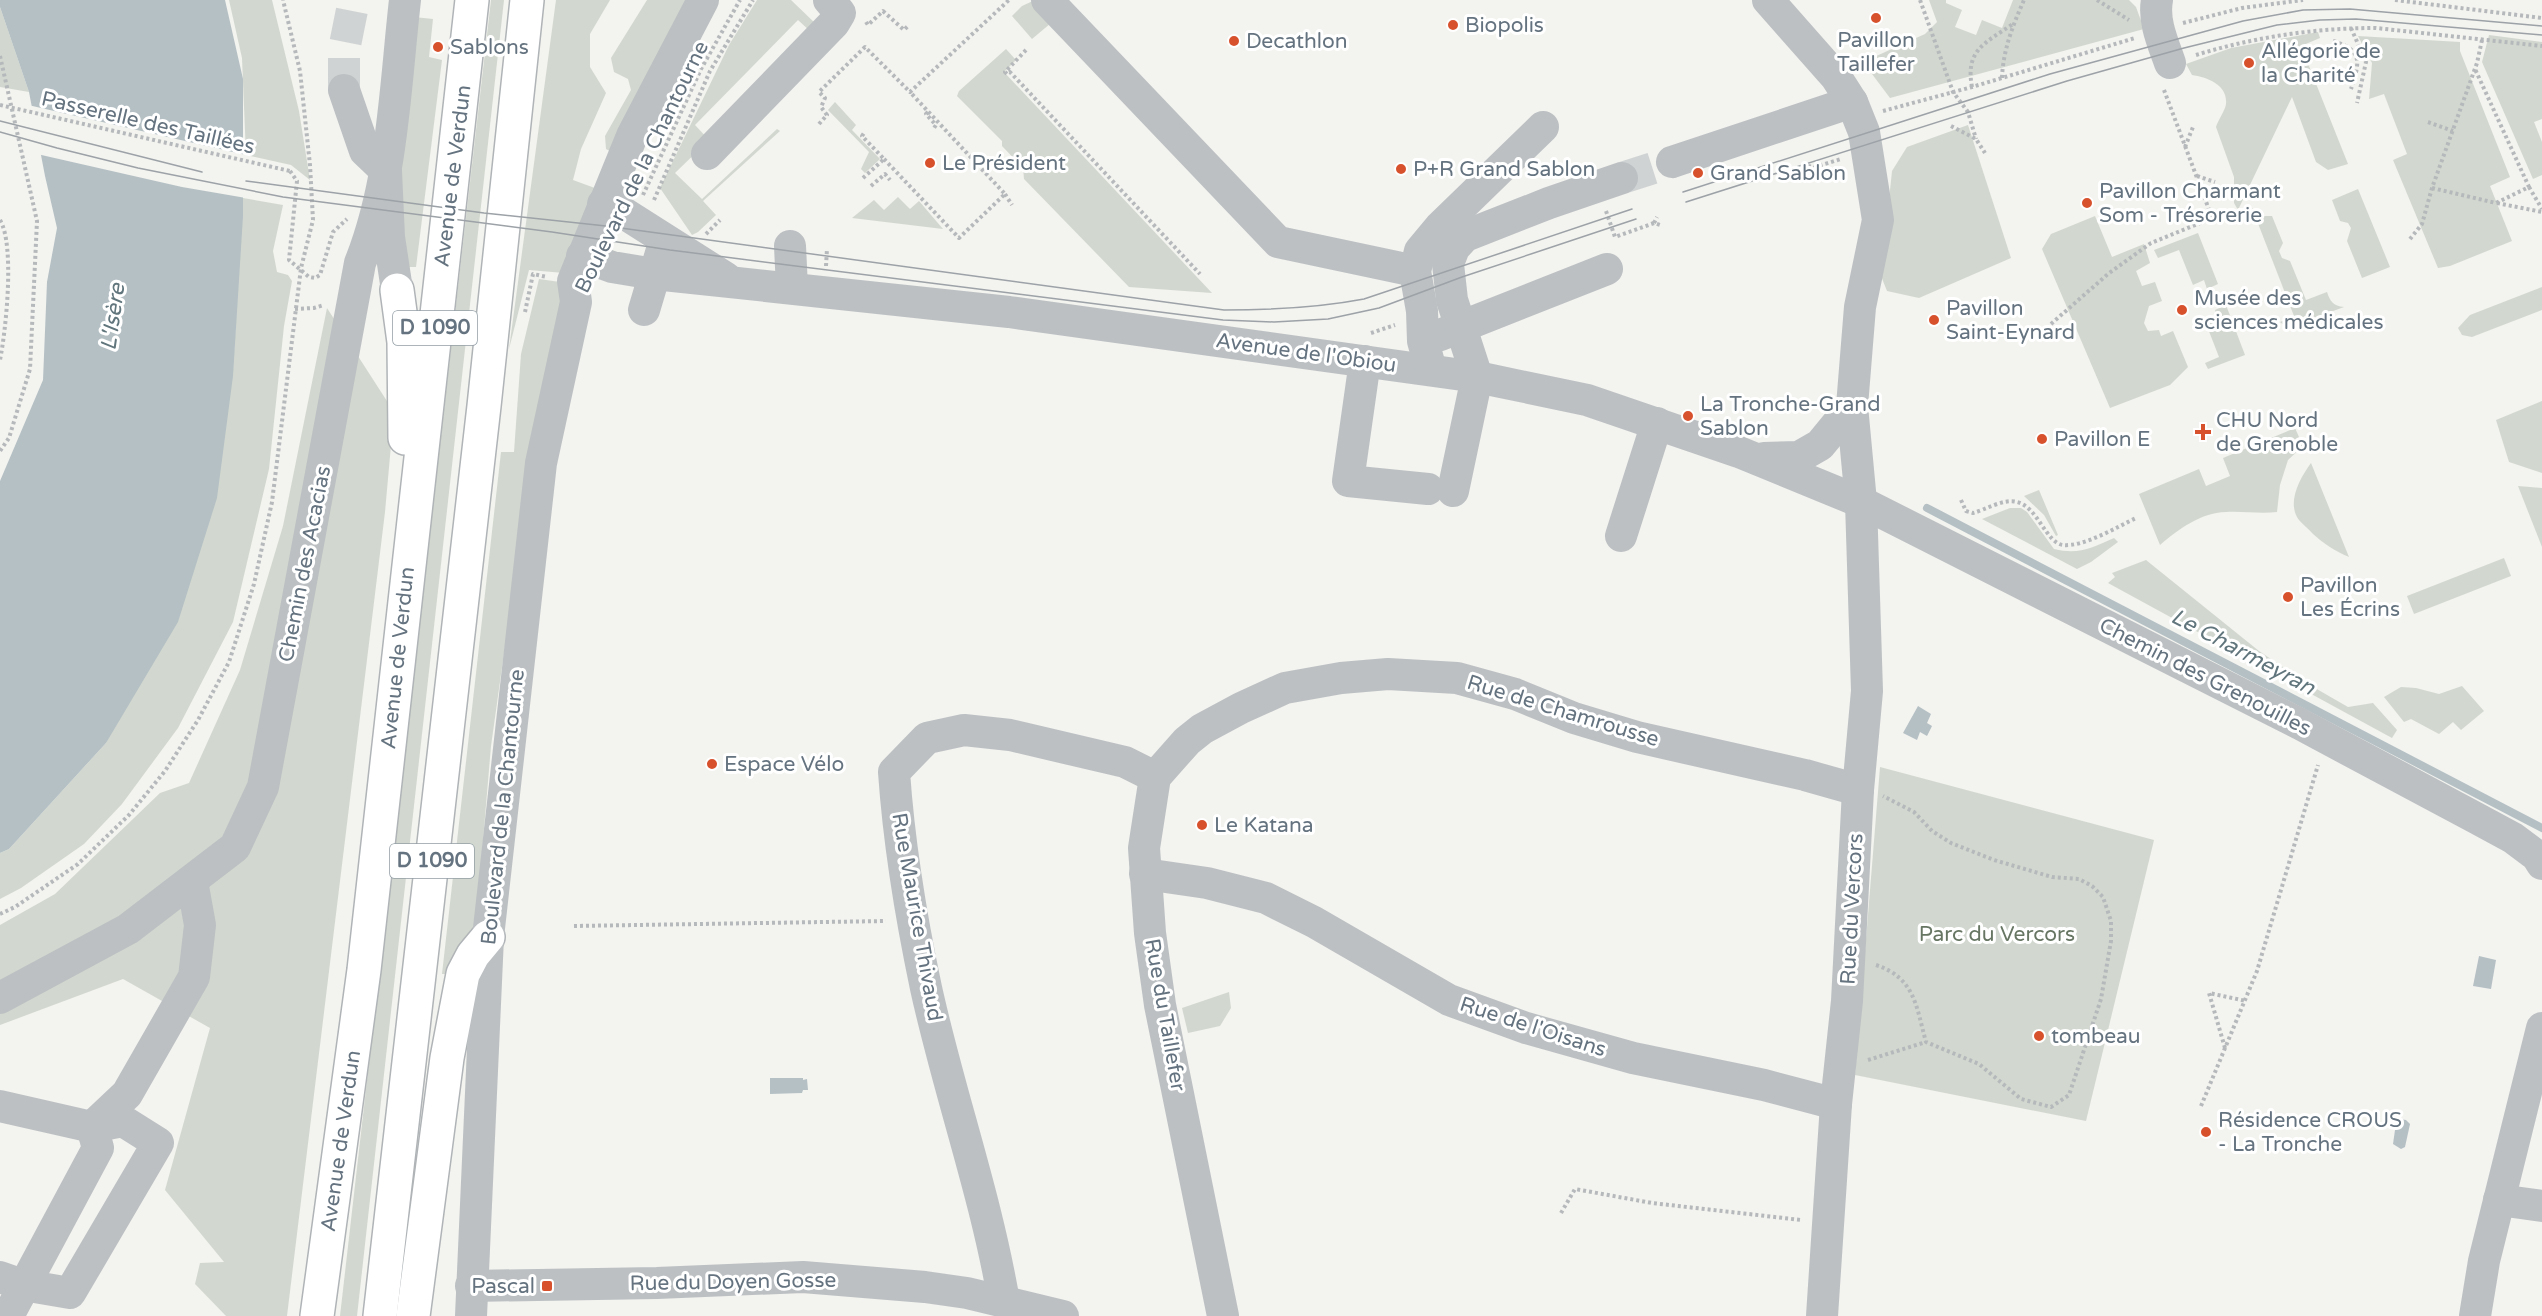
<svg xmlns="http://www.w3.org/2000/svg" width="2542" height="1316" viewBox="0 0 2542 1316" font-family="'Varela Round',sans-serif">
<rect width="100%" height="100%" fill="#f3f3ef"/>
<g fill="#d2d8cf">
<polygon points="229,0 272,0 299,111 310,180 291,165 246,155 242,58"/>
<polygon points="491,0 504,0 357,1316 340,1316"/>
<polygon points="556,0 610,0 590,34 590,67 606,93 581,149 573,180 603,191 564,273 529,270 509,349"/>
<polygon points="647,0 702,0 615,154 606,149 605,136 631,90 628,79 614,72 611,58"/>
<polygon points="757,0 791,0 818,26 812,33 798,20 695,125 709,140 675,173 702,199 777,129 780,131 703,201 716,215 698,232 692,235 660,188 729,45"/>
<polygon points="1035,0 1057,18 1032,39 1012,16 1022,6"/>
<polygon points="1929,0 1946,0 1946,3 1962,10 1955,27 1976,35 1982,20 2002,28 2013,0 2129,0 2136,7 2144,29 1890,98 1863,62 1925,34 1937,22"/>
<polygon points="0,7 29,92 0,87"/>
<polygon points="414,17 433,19 429,57 442,60 416,267 408,267 396,192"/>
<path d="M2318 32 2320 38 2301 46 2348 164 2328 170 2316 162 2292 97 2238 210 2234 203V177L2216 127C2218 120 2225 111 2226 104 2228 85 2207 77 2192 75L2186 64 2231 48Z"/>
<polygon points="2489,35 2542,42 2542,119 2534,122 2542,142 2542,175 2533,179 2482,62"/>
<polygon points="2358,36 2460,42 2460,51 2510,177 2490,186 2512,241 2450,266 2438,268 2393,160 2407,154 2384,94 2369,99 2372,63"/>
<polygon points="1006,49 1016,60 1004,72 1212,293 1129,287 1024,179 1023,168 1002,146 1002,141 957,96 959,91"/>
<polygon points="835,102 856,125 852,130 880,159 865,173 861,169 869,152 828,110"/>
<polygon points="1968,125 2011,258 1919,298 1887,291 1881,276 1892,171 1907,147"/>
<polygon points="2358,189 2390,267 2362,278 2347,241 2351,228 2348,223 2340,221 2332,200"/>
<polygon points="898,197 910,209 919,201 943,229 852,218 874,200 884,210"/>
<polygon points="243,198 283,205 273,251 277,272 288,275 292,281 284,326 269,469 233,622 178,728 122,804 84,844 21,888 0,899 0,853 9,849 106,743 234,352"/>
<path d="M2252 208 2263 216H2272L2283 243 2279 251 2282 258 2290 261 2306 300 2327 292C2330 301 2333 306 2344 307L2287 328 2280 322 2294 316Z"/>
<polygon points="2095,216 2112,257 2144,244 2150,263 2136,271 2142,286 2155,282 2162,301 2149,306 2144,323 2148,331 2159,330 2161,336 2173,331 2188,367 2170,385 2110,408 2042,249 2051,234"/>
<polygon points="2198,233 2218,284 2207,289 2204,280 2193,285 2179,250 2158,258 2154,250"/>
<polygon points="539,279 567,283 535,431 491,746 476,923 459,948 450,974 442,974 501,452 514,452 521,354"/>
<polygon points="2542,287 2542,310 2472,337 2462,335 2458,328 2470,315"/>
<polygon points="2226,305 2245,355 2208,369 2205,363 2219,357 2205,321 2217,316 2215,310"/>
<polygon points="327,308 394,412 385,512 287,1316 226,1316 195,1284 200,1263 224,1262 165,1190 210,1028 123,979 0,1025 0,925 55,894 160,793 189,783 240,670 283,526"/>
<polygon points="2542,401 2542,473 2509,462 2496,420"/>
<path d="M2295 428 2303 446 2288 460 2280 485 2277 512C2260 514 2243 511 2226 512 2200 513 2179 529 2160 545L2139 494 2199 469 2206 486 2230 476 2223 458Z"/>
<path d="M2311 463 2349 557C2335 551 2324 544 2313 534 2309 529 2303 525 2299 520 2286 503 2300 478 2311 463Z"/>
<polygon points="2518,486 2542,488 2542,547"/>
<polygon points="2039,490 2058,535 2056,536 2044,515 2024,496"/>
<path d="M2010 508H2021L2027 512 2054 549C2079 555 2091 548 2114 538L2118 542 2091 562 2077 569 1982 519Z"/>
<polygon points="2504,558 2511,576 2414,614 2407,596"/>
<polygon points="2146,560 2259,651 2308,684 2348,707 2373,703 2397,730 2392,738 2108,583 2115,577 2112,573"/>
<polygon points="2462,686 2484,711 2461,730 2453,722 2439,734 2411,719 2404,722 2384,697 2401,687 2416,688 2439,694"/>
<polygon points="1880,767 2154,840 2086,1121 1855,1075"/>
<polygon points="1229,992 1231,1008 1220,1026 1188,1033 1182,1008"/>
</g>
<g fill="#b5c0c5">
<polygon points="0,0 225,0 243,79 243,216 233,376 217,498 178,622 106,743 9,849 0,853 0,481 43,380 47,282 57,228 45,176 29,92 0,7"/>
<polygon points="1918,706 1931,714 1927,723 1932,726 1927,736 1920,732 1917,740 1903,733"/>
<polygon points="2479,956 2496,960 2491,989 2473,986"/>
<polygon points="770,1078 803,1078 803,1080 807,1079 808,1090 803,1090 802,1093 770,1094"/>
<polygon points="2400,1119 2406,1120 2410,1124 2405,1147 2401,1149 2393,1144 2396,1123"/>
</g>
<polygon fill="#f3f3ef" points="28,105 246,155 246,198 182,187 37,154"/>
<g fill="none" stroke-linecap="round" stroke-linejoin="round">
<polyline stroke="#b5c0c5" stroke-width="8" points="1927,508 2542,828"/>
<g stroke="#cfd3d3" stroke-width="32" stroke-dasharray="32 16" stroke-linecap="butt">
<polyline points="344,90 344,50 354,0"/>
<polyline points="1622,178 1672,162"/>
</g>
<defs>
<g id="major">
<polyline points="397,290 404,342 405,438"/>
<polyline points="317,1316 364,970 472,0"/>
<polyline points="380,1316 484,406 527,0"/>
<polyline points="413,1316 447,1058 463,974 473,955 488,937"/>
</g>
</defs>
<use href="#major" stroke="#b0b4b7" stroke-width="36"/>
<g stroke="#b6b9bb" stroke-width="4" stroke-dasharray="3 3" stroke-linecap="butt">
<polyline points="1920,0 1953,92 1968,112 1976,139"/>
<polyline points="2097,0 2129,20"/>
<polyline points="2395,0 2542,18"/>
<polyline points="866,22 868,25 883,11 904,30 909,25"/>
<polyline points="2183,23 2242,8 2303,0"/>
<polyline points="2351,28 2366,62 2357,103"/>
<path d="M2333 41C2363 50 2360 62 2351 89"/>
<polyline points="1026,50 1005,72 1007,74 1010,72 1200,274"/>
<path d="M2196 55C2255 37 2314 28 2376 28L2542 46"/>
<polyline points="0,56 37,221 30,369 9,438 0,451"/>
<path d="M2002 78C2003 50 2013 25 2024 0"/>
<path d="M1972 87C1965 50 1985 43 2013 24"/>
<polyline points="2164,90 2211,215 2229,218"/>
<polyline points="1883,111 1972,87 2135,38"/>
<polyline points="928,112 926,114 936,125 934,128"/>
<polyline points="2428,122 2453,131"/>
<polyline points="819,124 827,115 821,107 825,98 819,92 865,47 910,92 1009,0"/>
<polyline points="1951,126 1976,139 1985,153"/>
<polyline points="2185,147 2193,127"/>
<polyline points="884,159 959,238 1005,194 910,92"/>
<polyline points="1808,166 1815,167"/>
<polyline points="290,171 297,181 289,260 309,277 315,278 320,275 333,232 347,219"/>
<polyline points="1811,173 1815,167 1841,159"/>
<polyline points="2197,176 2215,182"/>
<polyline points="863,178 884,159 862,136 864,133"/>
<polyline points="871,186 885,174 890,180"/>
<polyline points="2529,187 2542,209"/>
<polyline points="2432,188 2496,203 2529,187 2475,69"/>
<polyline points="1005,194 1012,205"/>
<polyline points="643,195 701,69 740,0"/>
<polyline points="654,200 710,71 753,0"/>
<polyline points="2497,203 2542,212"/>
<polyline points="1606,211 1615,237 1654,223 1660,225"/>
<path d="M0 220C15 245 6 330 0 360"/>
<polyline points="1654,223 1657,217"/>
<polyline points="706,234 720,220"/>
<polyline points="2410,239 2422,224 2432,188 2477,63 2482,40"/>
<polyline points="826,266 827,249"/>
<polyline points="295,309 314,308 324,305"/>
<polyline points="525,312 533,274 547,277"/>
<polyline points="2051,324 2108,274 2151,243 2205,221 2211,215"/>
<polyline points="1371,333 1395,325"/>
<path d="M1961 500 1966 511 1973 513C1985 510 2004 498 2017 502 2038 507 2046 543 2063 545 2084 547 2117 527 2136 518"/>
<polyline points="0,914 15,907 78,864 129,815 165,771 198,720 229,662 254,584 272,502 301,268 313,220 310,165 300,71 283,0"/>
<polyline points="574,926 886,921"/>
<path d="M1876 965C1915 978 1916 1006 1926 1042L1979 1064 2021 1099 2051 1107 2069 1095 2101 999 2111 941V921L2103 897 2092 886 2079 879 2052 877 1994 860 1951 843 1932 831 1914 812 1883 796"/>
<polyline points="2225,1048 2209,993 2246,1001"/>
<polyline points="1868,1060 1926,1042"/>
<polyline points="2201,1106 2257,971 2318,765"/>
<polyline points="1561,1213 1575,1189 1652,1203 1801,1220"/>
</g>
<g stroke="#bcc0c3" stroke-width="32">
<polyline points="1047,0 1278,242 1415,271"/>
<polyline points="1768,0 1836,77 1852,102 1864,132 1878,220 1860,307 1852,406 1861,502 1867,691 1858,790 1847,1001 1836,1104 1822,1316"/>
<path d="M2157 0C2153 21 2163 43 2170 63"/>
<polyline points="344,90 365,151 386,171 389,237 397,290"/>
<polyline points="707,154 834,23 840,13 829,0"/>
<polyline points="1672,162 1852,102"/>
<polyline points="603,204 619,210 726,278"/>
<polyline points="790,246 792,288"/>
<polyline points="582,256 612,267 654,274 1009,312 1477,377 1587,400 1739,452 1861,502 2300,724 2476,818 2513,838 2537,856 2542,864"/>
<polyline points="644,310 661,253"/>
<polyline points="1440,335 1607,269"/>
<polyline points="1365,361 1348,481 1428,489"/>
<polyline points="1431,370 1423,341 1422,311 1415,271 1420,251 1440,227 1543,127"/>
<polyline points="1764,458 1799,457 1820,445 1852,406"/>
<polyline points="1453,491 1477,377 1452,300 1448,264 1454,248 1465,236 1549,203 1622,178"/>
<polyline points="1621,536 1657,423"/>
<polyline points="1145,874 1207,883 1266,898 1314,922 1449,1000 1526,1028 1633,1058 1764,1085 1836,1104"/>
<path d="M0 998 128 929 235 847 263 787 360 263C393 180 395 88 405 0"/>
<polyline points="0,1106 92,1127 123,1121 158,1143 70,1293 23,1285 0,1277"/>
<polyline points="2499,1200 2542,1206"/>
<polyline points="471,1286 657,1283 803,1277 925,1287 967,1293 1063,1316"/>
<path d="M1004 1302C986 1195 949 1093 926 988 911 917 899 844 894 772L927 738 964 730 1010 735 1125 762 1155 777"/>
<polyline points="8,1316 98,1148 92,1127 127,1094 194,977 200,925 192,881"/>
<polyline points="471,1316 488,937 541,463 576,302 573,281 632,136 703,0"/>
<polyline points="1223,1316 1160,1005 1150,933 1144,848 1155,777 1187,741 1202,729 1241,708 1285,688 1341,678 1388,674 1457,678 1515,694 1574,718 1637,737 1805,775 1858,790"/>
<polyline points="2475,1316 2484,1261 2542,1028"/>
</g>
<use href="#major" stroke="#fff" stroke-width="33"/>
<g stroke="#9ca2a7" stroke-width="1.5">
<polyline points="0,121 202,172"/>
<polyline points="0,132 57,148 138,168 283,197 552,232 670,250 1223,320 1274,322 1328,319 1379,308 1462,277 1636,219"/>
<path d="M246 181 484 213 606 226 1224 310C1272 310 1317 308 1364 299L1632 209"/>
<polyline points="1683,192 2050,74 2243,21 2303,10 2350,9 2542,26"/>
<polyline points="1686,202 2067,81 2184,48 2277,25 2320,20 2356,19 2542,35"/>
</g>
<polyline stroke="#b6b9bb" stroke-width="4" stroke-dasharray="3 3" stroke-linecap="butt" points="0,105 290,171"/>
</g>
<g fill="#d7512c" stroke="#fff" stroke-width="2">
<circle cx="1876" cy="18" r="6"/>
<circle cx="1453" cy="25" r="6"/>
<circle cx="1234" cy="41" r="6"/>
<circle cx="438" cy="47" r="6"/>
<circle cx="2249" cy="63" r="6"/>
<circle cx="930" cy="163" r="6"/>
<circle cx="1401" cy="169" r="6"/>
<circle cx="1698" cy="173" r="6"/>
<circle cx="2087" cy="203" r="6"/>
<circle cx="2182" cy="310" r="6"/>
<circle cx="1934" cy="320" r="6"/>
<circle cx="1688" cy="416" r="6"/>
<path d="M2200 423h6v6h6v6h-6v6h-6v-6h-6v-6h6z"/>
<circle cx="2042" cy="439" r="6"/>
<circle cx="2288" cy="597" r="6"/>
<circle cx="712" cy="764" r="6"/>
<circle cx="1202" cy="825" r="6"/>
<circle cx="2039" cy="1036" r="6"/>
<circle cx="2206" cy="1132" r="6"/>
<rect x="541" y="1280" width="12" height="12" rx="3"/>
</g>
<g text-anchor="middle" dominant-baseline="central" stroke-width="6" stroke-linejoin="round" paint-order="stroke">
<g fill="#fff" stroke="#929da5" stroke-width="1.5">
<rect x="393" y="311" width="84" height="34" rx="4.5"/>
<rect x="390" y="844" width="84" height="34" rx="4.5"/>
</g>
<g font-size="20" font-weight="bold" fill="#64737f">
<text x="435" y="328">D 1090</text>
<text x="432" y="861">D 1090</text>
</g>
<g font-size="21" fill="#64737f" stroke="#fff" text-anchor="start">
<text x="1465" y="25">Biopolis</text>
<text x="1876" y="40" text-anchor="middle">Pavillon<tspan x="1876" dy="24">Taillefer</tspan></text>
<text x="1246" y="41">Decathlon</text>
<text x="450" y="47">Sablons</text>
<text x="2261" y="51">Allégorie de<tspan x="2261" dy="24">la Charité</tspan></text>
<text x="942" y="163">Le Président</text>
<text x="1413" y="169">P+R Grand Sablon</text>
<text x="1710" y="173">Grand Sablon</text>
<text x="2099" y="191">Pavillon Charmant<tspan x="2099" dy="24">Som - Trésorerie</tspan></text>
<text x="2194" y="298">Musée des<tspan x="2194" dy="24">sciences médicales</tspan></text>
<text x="1946" y="308">Pavillon<tspan x="1946" dy="24">Saint-Eynard</tspan></text>
<text x="1700" y="404">La Tronche-Grand<tspan x="1700" dy="24">Sablon</tspan></text>
<text x="2216" y="420">CHU Nord<tspan x="2216" dy="24">de Grenoble</tspan></text>
<text x="2054" y="439">Pavillon E</text>
<text x="2300" y="585">Pavillon<tspan x="2300" dy="24">Les Écrins</tspan></text>
<text x="724" y="764">Espace Vélo</text>
<text x="1214" y="825">Le Katana</text>
<text x="2051" y="1036">tombeau</text>
<text x="2218" y="1120">Résidence CROUS<tspan x="2218" dy="24">- La Tronche</tspan></text>
<text x="535" y="1286" text-anchor="end">Pascal</text>
</g>
<g font-size="21" fill="#64737f" stroke="#fff">
<text transform="translate(148 123) rotate(13)">Passerelle des Taillées</text>
<text transform="translate(642 167) rotate(-64)">Boulevard de la Chantourne</text>
<text transform="translate(453 176) rotate(-83)">Avenue de Verdun</text>
<text transform="translate(1306 353) rotate(8)">Avenue de l'Obiou</text>
<text transform="translate(305 564) rotate(-79)">Chemin des Acacias</text>
<text transform="translate(398 658) rotate(-84)">Avenue de Verdun</text>
<text transform="translate(2205 677) rotate(27)">Chemin des Grenouilles</text>
<text transform="translate(1563 711) rotate(17)">Rue de Chamrousse</text>
<text transform="translate(503 807) rotate(-84)">Boulevard de la Chantourne</text>
<text transform="translate(1852 909) rotate(-87)">Rue du Vercors</text>
<text transform="translate(917 917) rotate(80)">Rue Maurice Thivaud</text>
<text transform="translate(1165 1015) rotate(80)">Rue du Taillefer</text>
<text transform="translate(1533 1027) rotate(18)">Rue de l'Oisans</text>
<text transform="translate(341 1141) rotate(-82)">Avenue de Verdun</text>
<text transform="translate(733 1282) rotate(-1)">Rue du Doyen Gosse</text>
</g>
<g font-size="21" fill="#677663" stroke="#fff">
<text x="1997" y="934">Parc du Vercors</text>
</g>
<g font-size="22" font-style="italic" fill="#60757c" stroke="#fff">
<text transform="translate(113 317) rotate(-82)">L'Isère</text>
<text transform="translate(2243 652) rotate(28)">Le Charmeyran</text>
</g>
</g>
</svg>
